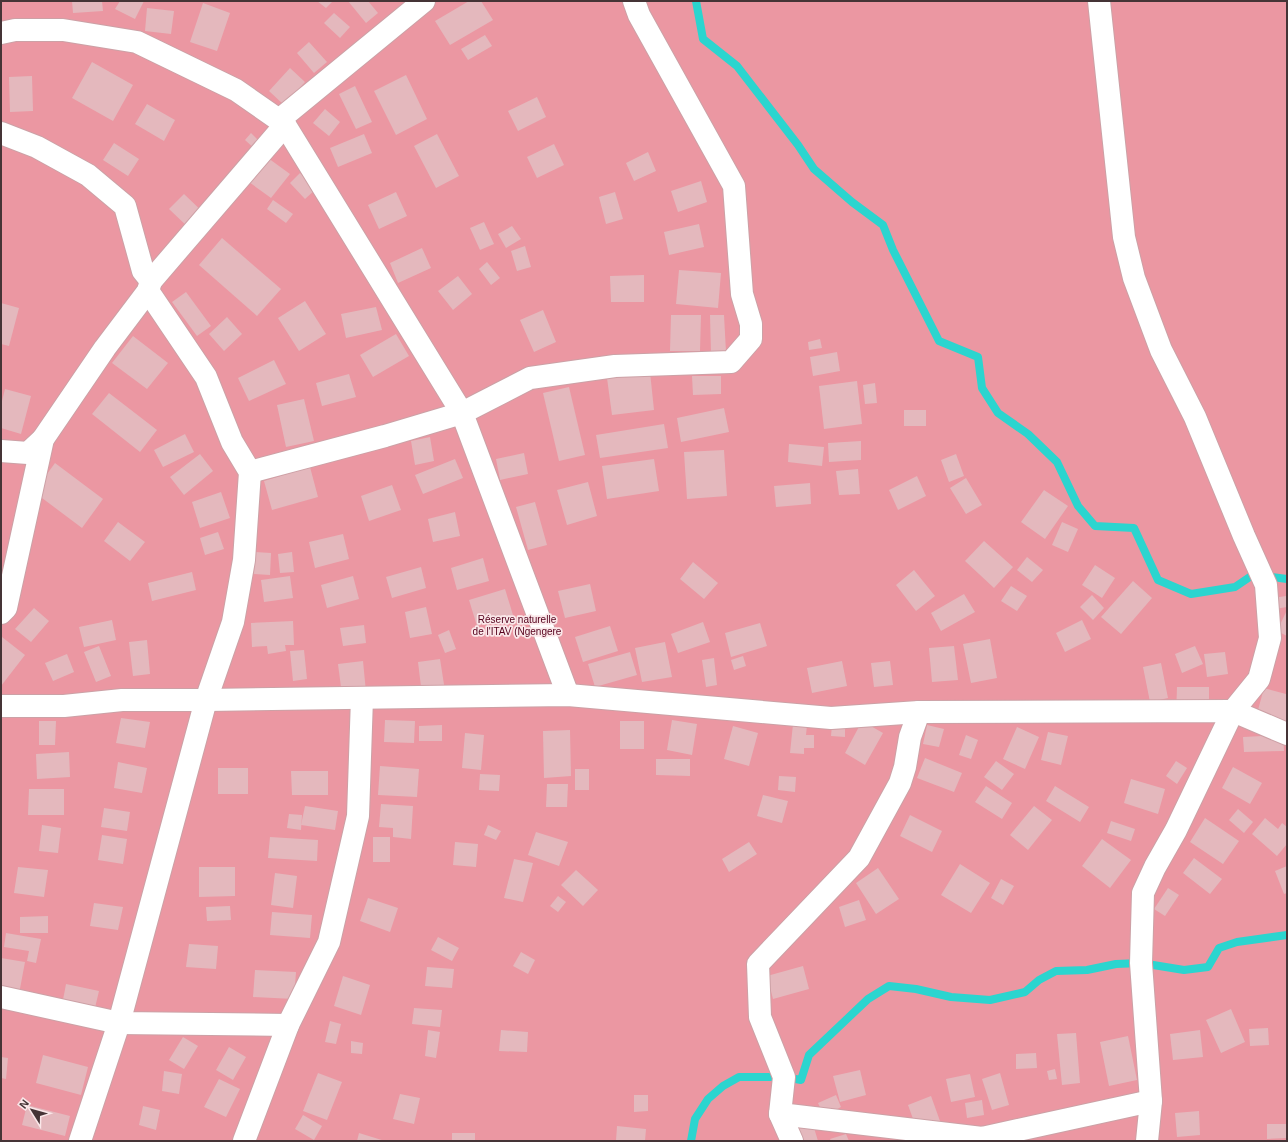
<svg xmlns="http://www.w3.org/2000/svg" width="1288" height="1142" viewBox="0 0 1288 1142" font-family="Helvetica,sans-serif">
<rect width="100%" height="100%" fill="#f9d5d9"/>
<rect fill="#eb97a2" x="1" y="1" width="1286" height="1140"/>
<g fill="none" stroke-linecap="round" stroke-linejoin="round">
<g stroke="#2bd5cf" stroke-width="8">
<polyline points="696,1 703,39 737,66 798,145 814,169 852,202 883,225 893,250 939,341 978,357 982,388 998,413 1028,434 1057,462 1078,506 1095,526 1134,528 1158,580 1191,594 1235,587 1260,570 1265,576 1287,579"/>
<polyline points="691,1141 695,1119 708,1099 723,1086 739,1077 784,1077 801,1080 809,1055 868,999 889,986 916,989 951,997 990,1000 1025,992 1039,980 1056,971 1087,970 1116,964 1141,963 1184,970 1208,967 1219,948 1237,942 1287,935"/>
</g>
</g>
<g fill="#e4b8bd">
<polygon points="72,1 102,1 103,11 73,13"/>
<polygon points="120,1 144,1 135,19 115,9"/>
<polygon points="317,1 333,1 326,8"/>
<polygon points="348,1 368,1 378,13 366,23"/>
<polygon points="469,1 481,1 493,20 450,45 435,21"/>
<polygon points="203,3 230,13 217,51 190,42"/>
<polygon points="147,8 174,11 171,34 145,31"/>
<polygon points="334,13 350,27 340,38 324,23"/>
<polygon points="485,35 492,46 468,60 461,49"/>
<polygon points="309,42 327,62 314,73 297,53"/>
<polygon points="92,62 133,85 113,121 72,98"/>
<polygon points="290,68 305,82 284,105 269,91"/>
<polygon points="406,75 427,119 396,135 374,91"/>
<polygon points="32,76 33,111 10,112 9,77"/>
<polygon points="355,86 372,122 356,129 339,94"/>
<polygon points="537,97 546,117 518,131 508,111"/>
<polygon points="147,104 175,120 164,141 135,124"/>
<polygon points="325,109 340,122 329,136 313,123"/>
<polygon points="251,133 263,145 257,151 245,140"/>
<polygon points="364,134 372,153 338,167 330,148"/>
<polygon points="437,134 459,176 436,188 414,146"/>
<polygon points="114,143 139,159 128,176 103,160"/>
<polygon points="554,144 564,165 537,178 527,157"/>
<polygon points="648,152 656,171 634,181 626,163"/>
<polygon points="268,158 290,174 271,198 249,182"/>
<polygon points="300,173 316,189 305,199 290,183"/>
<polygon points="701,181 707,202 678,212 671,191"/>
<polygon points="396,192 407,216 379,229 368,205"/>
<polygon points="615,192 623,219 606,224 599,197"/>
<polygon points="184,194 206,215 191,230 169,209"/>
<polygon points="273,200 293,214 286,223 267,209"/>
<polygon points="484,222 494,244 480,250 470,228"/>
<polygon points="699,224 704,247 669,255 664,232"/>
<polygon points="512,226 521,239 506,248 498,234"/>
<polygon points="222,238 281,289 257,316 199,265"/>
<polygon points="525,246 531,267 517,271 511,251"/>
<polygon points="422,248 431,268 398,283 390,263"/>
<polygon points="487,262 500,278 491,285 479,269"/>
<polygon points="679,270 721,273 718,308 676,304"/>
<polygon points="644,275 644,302 611,302 610,276"/>
<polygon points="458,276 472,294 453,310 438,291"/>
<polygon points="186,292 211,326 197,336 172,302"/>
<polygon points="305,301 326,334 299,351 278,318"/>
<polygon points="1,303 19,308 9,346 1,344"/>
<polygon points="376,307 382,330 346,338 341,314"/>
<polygon points="543,310 556,342 534,352 520,320"/>
<polygon points="671,315 701,315 700,351 670,351"/>
<polygon points="710,315 724,315 726,352 711,353"/>
<polygon points="227,317 242,334 224,351 209,334"/>
<polygon points="396,334 409,356 373,377 360,355"/>
<polygon points="133,336 168,363 147,389 112,363"/>
<polygon points="820,339 822,348 809,350 808,342"/>
<polygon points="837,352 840,371 813,376 810,357"/>
<polygon points="274,360 286,384 249,401 238,378"/>
<polygon points="650,372 654,410 612,415 607,378"/>
<polygon points="349,374 356,397 322,406 316,383"/>
<polygon points="692,376 721,376 721,394 693,395"/>
<polygon points="857,381 862,424 824,429 819,386"/>
<polygon points="875,383 877,403 865,404 863,385"/>
<polygon points="569,387 585,455 559,461 543,393"/>
<polygon points="5,389 31,396 21,434 1,428 1,405"/>
<polygon points="109,393 157,430 140,452 92,414"/>
<polygon points="304,399 314,441 286,447 277,405"/>
<polygon points="724,408 729,432 681,442 677,418"/>
<rect x="904" y="410" width="22" height="16"/>
<polygon points="664,424 668,448 600,458 596,435"/>
<polygon points="185,434 194,452 163,467 154,450"/>
<polygon points="430,437 434,461 415,465 411,441"/>
<polygon points="861,441 861,460 829,462 828,443"/>
<polygon points="789,444 824,447 822,466 788,462"/>
<polygon points="724,450 727,496 687,499 684,452"/>
<polygon points="524,453 528,474 500,480 496,459"/>
<polygon points="200,454 213,471 184,495 170,477"/>
<polygon points="956,454 964,476 949,482 941,460"/>
<polygon points="455,459 463,478 423,494 415,475"/>
<polygon points="654,459 659,491 607,499 602,466"/>
<polygon points="55,463 103,499 82,528 34,492"/>
<polygon points="310,467 318,497 272,510 264,481"/>
<polygon points="858,469 860,494 839,495 836,471"/>
<polygon points="917,476 926,496 898,510 889,490"/>
<polygon points="966,478 982,505 966,514 950,488"/>
<polygon points="588,482 597,516 567,525 557,490"/>
<polygon points="810,483 811,504 776,507 774,486"/>
<polygon points="392,485 401,510 369,521 361,496"/>
<polygon points="1044,490 1068,506 1045,539 1021,522"/>
<polygon points="221,492 230,518 200,528 192,502"/>
<polygon points="535,502 547,545 528,550 516,507"/>
<polygon points="455,512 460,536 433,542 428,519"/>
<polygon points="118,522 145,542 130,561 104,541"/>
<polygon points="1062,522 1078,529 1068,552 1052,545"/>
<polygon points="218,532 224,549 205,555 200,538"/>
<polygon points="343,534 349,559 315,568 309,542"/>
<polygon points="984,541 1013,567 994,588 965,561"/>
<polygon points="255,552 271,553 270,575 254,574"/>
<polygon points="292,552 294,572 280,573 278,554"/>
<polygon points="1027,557 1043,570 1032,582 1017,570"/>
<polygon points="483,558 489,581 457,590 451,568"/>
<polygon points="693,562 718,583 704,599 680,579"/>
<polygon points="1095,565 1115,578 1102,598 1082,585"/>
<polygon points="421,567 426,588 392,598 386,577"/>
<polygon points="914,570 935,596 916,611 896,585"/>
<polygon points="192,572 196,590 152,601 148,583"/>
<polygon points="290,576 293,598 264,602 261,580"/>
<polygon points="353,576 359,599 327,608 321,585"/>
<polygon points="1133,581 1152,598 1121,634 1101,617"/>
<polygon points="590,584 596,611 565,618 558,591"/>
<polygon points="1011,586 1027,596 1017,611 1001,601"/>
<polygon points="505,589 513,615 477,626 469,600"/>
<polygon points="964,594 975,612 941,631 931,613"/>
<polygon points="1092,595 1104,608 1093,620 1080,607"/>
<polygon points="1286,596 1287,607 1275,609 1273,598"/>
<polygon points="426,607 432,634 410,638 405,612"/>
<polygon points="34,608 49,621 31,642 15,629"/>
<polygon points="1287,610 1287,636 1277,631"/>
<polygon points="112,620 116,640 84,647 79,627"/>
<polygon points="1082,620 1091,639 1065,652 1056,633"/>
<polygon points="293,621 294,645 285,645 286,651 268,654 267,646 252,647 251,623"/>
<polygon points="703,622 710,642 678,653 671,634"/>
<polygon points="760,623 767,646 731,657 725,633"/>
<polygon points="364,625 366,643 343,646 340,628"/>
<polygon points="610,626 618,651 583,662 575,637"/>
<polygon points="449,630 456,649 445,653 438,635"/>
<polygon points="2,637 25,655 1,686 1,638"/>
<polygon points="990,639 997,678 971,683 963,644"/>
<polygon points="147,640 150,674 133,676 129,642"/>
<polygon points="665,642 672,677 642,682 635,648"/>
<polygon points="99,646 111,676 96,682 84,652"/>
<polygon points="954,646 958,680 932,682 929,648"/>
<polygon points="1195,646 1203,664 1182,673 1175,654"/>
<polygon points="304,650 307,679 293,681 290,651"/>
<polygon points="630,652 637,675 595,687 588,664"/>
<polygon points="1225,652 1228,674 1207,677 1204,654"/>
<polygon points="67,654 74,672 53,681 45,663"/>
<polygon points="743,656 746,666 734,670 731,660"/>
<polygon points="714,658 717,685 706,687 702,660"/>
<polygon points="440,659 445,691 422,695 418,662"/>
<polygon points="363,661 366,692 342,695 338,664"/>
<polygon points="842,661 847,686 812,693 807,668"/>
<polygon points="890,661 893,685 874,687 871,663"/>
<polygon points="1161,663 1168,698 1150,702 1143,667"/>
<polygon points="1177,687 1209,687 1209,716 1176,716"/>
<polygon points="1264,688 1286,694 1287,691 1287,729 1255,721"/>
<polygon points="121,718 150,722 145,748 116,743"/>
<polygon points="385,720 415,721 414,743 384,742"/>
<polygon points="672,720 697,724 692,755 667,750"/>
<polygon points="39,721 56,721 55,745 39,745"/>
<rect x="620" y="721" width="24" height="28"/>
<polygon points="862,721 883,733 865,765 845,753"/>
<polygon points="793,724 807,725 806,735 814,735 814,748 804,748 804,754 790,753"/>
<polygon points="442,725 442,741 419,741 419,726"/>
<polygon points="832,725 845,726 845,737 831,736"/>
<polygon points="927,725 944,729 939,747 923,744"/>
<polygon points="733,726 758,733 749,766 724,759"/>
<polygon points="1017,727 1039,737 1025,769 1003,759"/>
<polygon points="570,730 571,776 544,778 543,731"/>
<polygon points="1048,732 1068,736 1061,765 1041,760"/>
<polygon points="465,733 484,735 481,770 462,768"/>
<polygon points="966,735 978,740 971,759 959,755"/>
<polygon points="1283,735 1284,751 1244,752 1243,737"/>
<polygon points="69,752 70,777 37,779 36,754"/>
<polygon points="925,758 962,773 954,792 917,778"/>
<polygon points="656,759 690,759 690,776 656,775"/>
<polygon points="996,761 1014,774 1002,790 984,777"/>
<polygon points="1176,761 1187,768 1177,784 1166,776"/>
<polygon points="118,762 147,768 142,793 114,788"/>
<polygon points="380,766 419,769 417,797 378,795"/>
<polygon points="1233,767 1262,783 1250,804 1222,788"/>
<rect x="218" y="768" width="30" height="26"/>
<rect x="575" y="769" width="14" height="21"/>
<polygon points="291,771 328,771 328,795 292,795"/>
<polygon points="480,774 500,775 499,791 479,790"/>
<polygon points="779,776 796,777 795,792 778,790"/>
<polygon points="1131,779 1165,789 1158,814 1124,803"/>
<polygon points="547,784 568,784 567,807 546,807"/>
<polygon points="986,786 1012,803 1002,819 975,802"/>
<polygon points="1055,786 1089,807 1080,822 1046,801"/>
<polygon points="29,789 64,789 64,815 28,815"/>
<polygon points="763,795 788,801 782,823 757,816"/>
<polygon points="381,804 413,806 411,839 393,837 393,828 379,827"/>
<polygon points="305,806 338,811 335,830 301,825"/>
<polygon points="1034,806 1052,820 1028,850 1010,835"/>
<polygon points="104,808 130,812 127,831 101,827"/>
<polygon points="1238,809 1253,822 1244,833 1229,820"/>
<polygon points="289,814 302,815 301,830 287,828"/>
<polygon points="910,815 942,831 932,852 900,836"/>
<polygon points="1205,818 1239,841 1223,864 1190,842"/>
<polygon points="1265,818 1278,829 1282,823 1287,827 1287,844 1277,856 1252,834"/>
<polygon points="1111,821 1135,829 1131,841 1107,833"/>
<polygon points="42,825 61,828 58,853 39,851"/>
<polygon points="488,825 501,831 496,840 484,835"/>
<polygon points="536,832 568,842 559,866 528,855"/>
<polygon points="102,835 127,839 123,864 98,860"/>
<polygon points="270,837 318,840 317,861 268,858"/>
<rect x="373" y="837" width="17" height="25"/>
<polygon points="1102,839 1131,860 1110,888 1082,866"/>
<polygon points="455,842 478,844 476,867 453,865"/>
<polygon points="749,842 757,854 729,872 722,859"/>
<polygon points="1194,858 1222,879 1210,894 1183,873"/>
<polygon points="514,859 533,863 523,902 504,898"/>
<polygon points="960,864 990,883 971,913 941,895"/>
<polygon points="1287,866 1287,893 1284,894 1275,871"/>
<polygon points="18,867 48,870 44,897 14,893"/>
<polygon points="199,867 235,867 235,896 199,897"/>
<polygon points="878,868 899,899 876,914 856,883"/>
<polygon points="576,870 598,890 583,906 561,885"/>
<polygon points="275,873 297,876 293,908 271,905"/>
<polygon points="1001,879 1014,886 1003,905 991,898"/>
<polygon points="1168,888 1179,895 1165,916 1154,909"/>
<polygon points="558,896 566,902 558,912 550,906"/>
<polygon points="368,898 398,908 390,932 360,921"/>
<polygon points="859,900 866,920 845,927 839,907"/>
<polygon points="94,903 123,907 118,930 90,926"/>
<polygon points="230,906 231,920 207,921 206,907"/>
<polygon points="272,912 312,915 310,938 270,935"/>
<polygon points="48,916 48,933 20,933 20,917"/>
<polygon points="6,933 41,939 36,963 27,961 29,951 4,947"/>
<polygon points="438,937 459,948 452,961 431,950"/>
<polygon points="189,944 218,946 216,969 186,967"/>
<polygon points="521,952 535,960 528,974 513,966"/>
<polygon points="1,958 25,962 19,994 1,991"/>
<polygon points="803,966 809,989 773,999 767,976"/>
<polygon points="427,967 454,969 452,988 425,986"/>
<polygon points="255,970 296,972 294,999 253,997"/>
<polygon points="343,976 370,985 361,1015 334,1006"/>
<polygon points="66,984 99,991 94,1012 62,1005"/>
<polygon points="414,1008 442,1010 440,1027 412,1024"/>
<polygon points="1231,1009 1245,1042 1221,1053 1206,1020"/>
<polygon points="330,1021 341,1024 336,1044 325,1042"/>
<polygon points="1268,1028 1269,1045 1250,1046 1249,1029"/>
<polygon points="428,1030 440,1032 436,1058 425,1056"/>
<polygon points="501,1030 528,1032 527,1052 499,1051"/>
<polygon points="1200,1030 1203,1057 1173,1060 1170,1034"/>
<polygon points="1076,1033 1080,1083 1062,1085 1057,1034"/>
<polygon points="1128,1036 1137,1080 1109,1086 1100,1042"/>
<polygon points="183,1037 198,1046 184,1069 169,1060"/>
<polygon points="351,1041 363,1043 362,1054 351,1053"/>
<polygon points="229,1047 246,1057 233,1080 216,1070"/>
<polygon points="1036,1053 1037,1068 1016,1069 1016,1054"/>
<polygon points="43,1055 88,1067 81,1095 36,1083"/>
<polygon points="1,1057 8,1058 6,1079 1,1078"/>
<polygon points="1055,1069 1057,1079 1049,1080 1047,1071"/>
<polygon points="860,1070 866,1095 840,1102 833,1076"/>
<polygon points="164,1071 182,1074 179,1094 162,1091"/>
<polygon points="318,1073 342,1082 327,1120 303,1111"/>
<polygon points="1000,1073 1009,1105 992,1110 982,1079"/>
<polygon points="970,1074 975,1097 951,1102 946,1079"/>
<polygon points="219,1079 240,1089 226,1117 204,1107"/>
<polygon points="400,1094 420,1098 414,1124 393,1119"/>
<polygon points="634,1095 648,1095 648,1111 634,1112"/>
<polygon points="836,1095 841,1107 824,1116 818,1103"/>
<polygon points="931,1096 940,1121 917,1130 908,1105"/>
<polygon points="982,1100 984,1115 967,1118 965,1103"/>
<polygon points="27,1105 70,1116 65,1136 22,1125"/>
<polygon points="143,1106 160,1110 156,1130 139,1125"/>
<polygon points="808,1108 818,1141 797,1141 789,1114"/>
<polygon points="1199,1111 1200,1135 1177,1137 1175,1113"/>
<polygon points="303,1115 322,1126 314,1140 295,1129"/>
<polygon points="1267,1124 1287,1124 1287,1138 1267,1139"/>
<polygon points="617,1126 646,1129 645,1141 616,1141"/>
<polygon points="359,1133 385,1141 357,1141"/>
<rect x="452" y="1133" width="23" height="8"/>
<polygon points="846,1134 849,1141 831,1141 830,1139"/>
</g>
<g fill="none" stroke-linecap="round" stroke-linejoin="round">
<defs>
<g id="minor">
<polyline points="1099,1 1124,237 1134,278 1161,350 1195,417 1244,536 1266,585 1270,638 1259,679 1233,711 1176,830 1155,867 1143,893 1141,963 1151,1101 1147,1141"/>
<polyline points="1,33 15,30 63,30 137,42 236,90 279,120"/>
<polyline points="285,125 462,413 568,695"/>
<polyline points="1,133 37,147 88,175 125,206 143,271 151,281"/>
<polyline points="1,451 28,453 43,439"/>
<polyline points="250,472 385,436 462,413 530,378 615,366 731,362 751,339 751,324 742,294 734,186 639,15 634,1"/>
<polyline points="1,613 6,608 43,439 105,348 148,291 151,281 285,125 279,120 424,1"/>
<polyline points="1,706 64,706 122,700 206,700 568,695 831,718 919,712 1233,711 1287,734"/>
<polyline points="1,997 119,1023 288,1025"/>
<polyline points="780,1114 982,1138 1151,1101"/>
<polyline points="80,1141 119,1023 206,700 233,622 244,560 250,472 232,442 206,377 148,291"/>
<polyline points="244,1141 288,1025 329,942 358,816 362,698"/>
<polyline points="792,1141 780,1114 784,1077 760,1017 758,964 859,858 900,783 905,767 910,737 919,712"/>
</g>
</defs>
<use href="#minor" stroke="#cca1a6" stroke-width="24"/>
<use href="#minor" stroke="#fff" stroke-width="22"/>
</g>
<g text-anchor="middle" dominant-baseline="central" stroke-width="3.5" stroke-linejoin="round" paint-order="stroke">
<g font-size="10" fill="#55001c" stroke="#fae7e9">
<text x="517" y="619">Réserve naturelle<tspan x="517" dy="12">de l'ITAV (Ngengere</tspan></text>
</g>
</g>
<rect width="1288" height="1142" fill="none" stroke="#453436" stroke-width="4"/>
<g transform="translate(32 1110) rotate(307)" stroke="#fae7e9" stroke-width="3" paint-order="stroke">
<path d="M0-3L7 15L0 10L-7 15Z" fill="#453436"/>
<text y="-6" font-size="11" font-weight="bold" text-anchor="middle" fill="#453436">N</text>
</g>
</svg>
